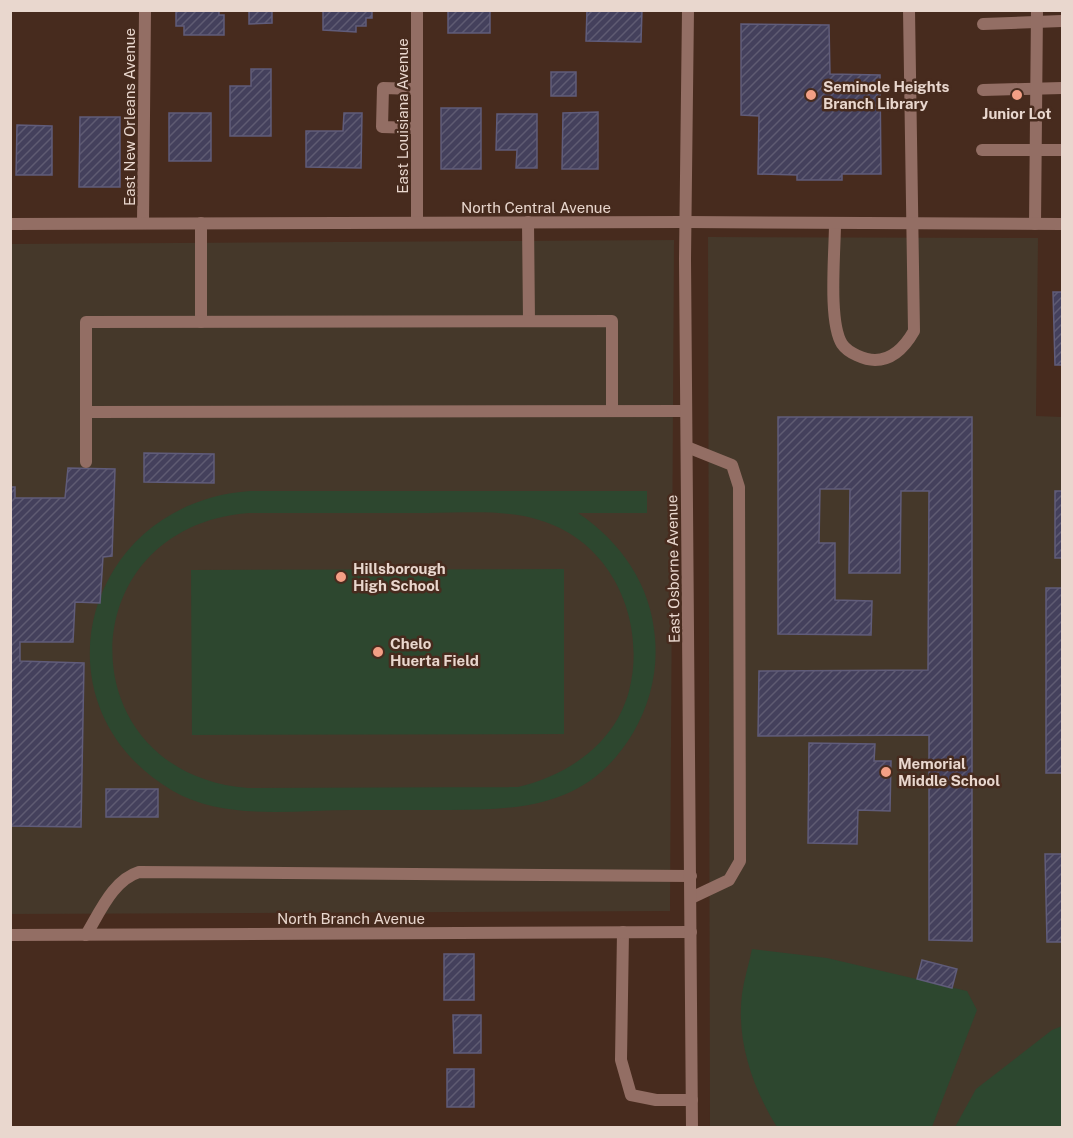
<svg xmlns="http://www.w3.org/2000/svg" width="1073" height="1138" viewBox="0 0 1073 1138" font-family="'Public Sans',sans-serif">
<defs>
<pattern id="building-hatch" width="6" height="6" patternUnits="userSpaceOnUse" patternTransform="scale(1.5)"><rect width="6" height="6" fill="#44405c"/><path d="M-1 1l2-2M0 6l6-6M5 7l2-2" fill="none" stroke="#5f5b72"/></pattern>
</defs>
<rect width="100%" height="100%" fill="#472b1e"/>
<g fill="#45382a">
<polygon points="708,237 1038,238 1036,416 1062,417 1062,1127 710,1127"/>
<polygon points="674,240 670,911 11,914 10,244"/>
</g>
<g fill="#2d472f" fill-rule="evenodd">
<path d="M250 491H647V513H578C621 542 651 585 655 638 658 671 650 704 633 733 590 805 527 810 450 810 417 810 384 810 351 810 294 810 225 821 173 791 29 707 83 503 250 491ZM249 513C308 513 367 513 427 513 464 513 504 509 539 520 612 541 647 621 629 691 615 743 569 775 518 787L248 788C67 774 67 527 249 513Z"/>
<polygon points="564,569 564,734 192,735 191,570"/>
<path d="M752 949 827 958 967 991 977 1010 932 1127H777C753 1089 736 1040 742 994 744 979 749 964 752 949Z"/>
<polygon points="1062,1026 1062,1127 955,1127 976,1089 1052,1030"/>
</g>
<g fill="url(#building-hatch)" stroke="#605c7a" stroke-width="1.5">
<polygon points="176,10 219,10 219,15 224,15 224,35 184,35 184,26 176,26"/>
<polygon points="249,10 272,10 272,23 249,24"/>
<polygon points="372,10 372,18 366,18 366,26 356,26 356,32 323,30 323,11 317,11"/>
<rect x="448" y="10" width="42" height="23"/>
<polygon points="587,10 642,10 641,42 586,41"/>
<polygon points="741,24 829,25 830,74 880,75 881,174 842,174 842,180 797,180 797,175 758,174 759,116 741,115"/>
<polygon points="251,69 271,69 271,136 230,136 230,86 251,86"/>
<rect x="551" y="72" width="25" height="24"/>
<rect x="441" y="108" width="40" height="61"/>
<polygon points="598,112 598,169 562,169 563,113"/>
<rect x="169" y="113" width="42" height="48"/>
<polygon points="344,113 362,113 361,168 306,167 306,131 343,131"/>
<polygon points="497,114 537,114 537,168 516,168 517,150 496,150"/>
<polygon points="80,117 120,117 120,187 79,187"/>
<polygon points="17,125 52,126 52,175 16,175"/>
<polygon points="1053,292 1062,292 1062,365 1055,365"/>
<polygon points="778,417 972,417 972,941 929,940 929,735 758,736 759,671 928,670 929,491 901,491 900,573 849,573 850,489 820,489 819,543 835,543 835,600 872,601 871,635 778,634"/>
<polygon points="144,453 214,454 214,483 144,482"/>
<polygon points="68,468 115,469 112,556 103,557 100,603 75,602 73,642 20,642 20,661 84,663 81,827 10,826 10,487 15,487 15,498 65,498"/>
<rect x="1055" y="491" width="7" height="67"/>
<rect x="1046" y="588" width="16" height="185"/>
<polygon points="809,743 875,744 874,761 891,761 890,811 858,810 857,844 808,843"/>
<rect x="106" y="789" width="52" height="28"/>
<polygon points="1045,854 1062,854 1062,942 1047,942"/>
<rect x="444" y="954" width="30" height="46"/>
<polygon points="922,960 957,969 952,988 917,979"/>
<polygon points="453,1015 481,1015 481,1053 454,1053"/>
<rect x="447" y="1069" width="27" height="38"/>
</g>
<g fill="none" stroke-linecap="round" stroke-linejoin="round">
<g stroke="#936e64" stroke-width="12">
<polyline points="983,24 1062,21"/>
<polyline points="983,90 1062,88"/>
<polyline points="416,128 382,127 383,88 416,89"/>
<polyline points="982,150 1062,150"/>
<polyline points="528,222 529,321"/>
<path d="M835 223C835 252 828 322 842 344 848 353 865 360 875 360 894 360 906 345 914 331L909 10"/>
<polyline points="1035,224 1037,10"/>
<polyline points="201,322 201,223"/>
<polyline points="87,412 686,411"/>
<polyline points="687,447 732,465 739,487 740,861 729,880 691,898"/>
<polyline points="86,462 86,322 612,321 612,410"/>
<polyline points="623,932 621,1060 631,1095 656,1100 692,1100"/>
<path d="M86 935C100 912 113 880 139 872L691 876"/>
</g>
<g stroke="#936e64" stroke-width="12">
<polyline points="417,222 417,10"/>
<polyline points="143,223 145,10"/>
<polyline points="10,935 691,932"/>
</g>
<g stroke="#936e64" stroke-width="12">
<polyline points="688,10 685,259 692,1128"/>
<polyline points="10,224 686,222 1062,224"/>
</g>
</g>
<g fill="#f39f85" stroke="#472b1e" stroke-width="2">
<circle cx="811" cy="95" r="6"/>
<circle cx="1017" cy="95" r="6"/>
<circle cx="341" cy="577" r="6"/>
<circle cx="378" cy="652" r="6"/>
<circle cx="886" cy="772" r="6"/>
</g>
<g text-anchor="middle" dominant-baseline="central" stroke-width="5" stroke-linejoin="round" paint-order="stroke">
<g font-size="15" font-weight="bold" fill="#e9d7ce" stroke="#472b1e" text-anchor="start">
<text x="823" y="86">Seminole Heights<tspan x="823" dy="17">Branch Library</tspan></text>
<text x="1017" y="113" text-anchor="middle">Junior Lot</text>
<text x="353" y="568">Hillsborough<tspan x="353" dy="17">High School</tspan></text>
<text x="390" y="643">Chelo<tspan x="390" dy="17">Huerta Field</tspan></text>
<text x="898" y="763">Memorial<tspan x="898" dy="17">Middle School</tspan></text>
</g>
<g font-size="15" fill="#e9d7ce" stroke="#472b1e">
<text transform="translate(402 116) rotate(-90)">East Louisiana Avenue</text>
<text transform="translate(129 117) rotate(-90)">East New Orleans Avenue</text>
<text x="536" y="207">North Central Avenue</text>
<text transform="translate(673 569) rotate(-91)">East Osborne Avenue</text>
<text x="351" y="918">North Branch Avenue</text>
</g>
</g>
<rect width="1073" height="1138" fill="none" stroke="#e9d7ce" stroke-width="24"/>
</svg>
